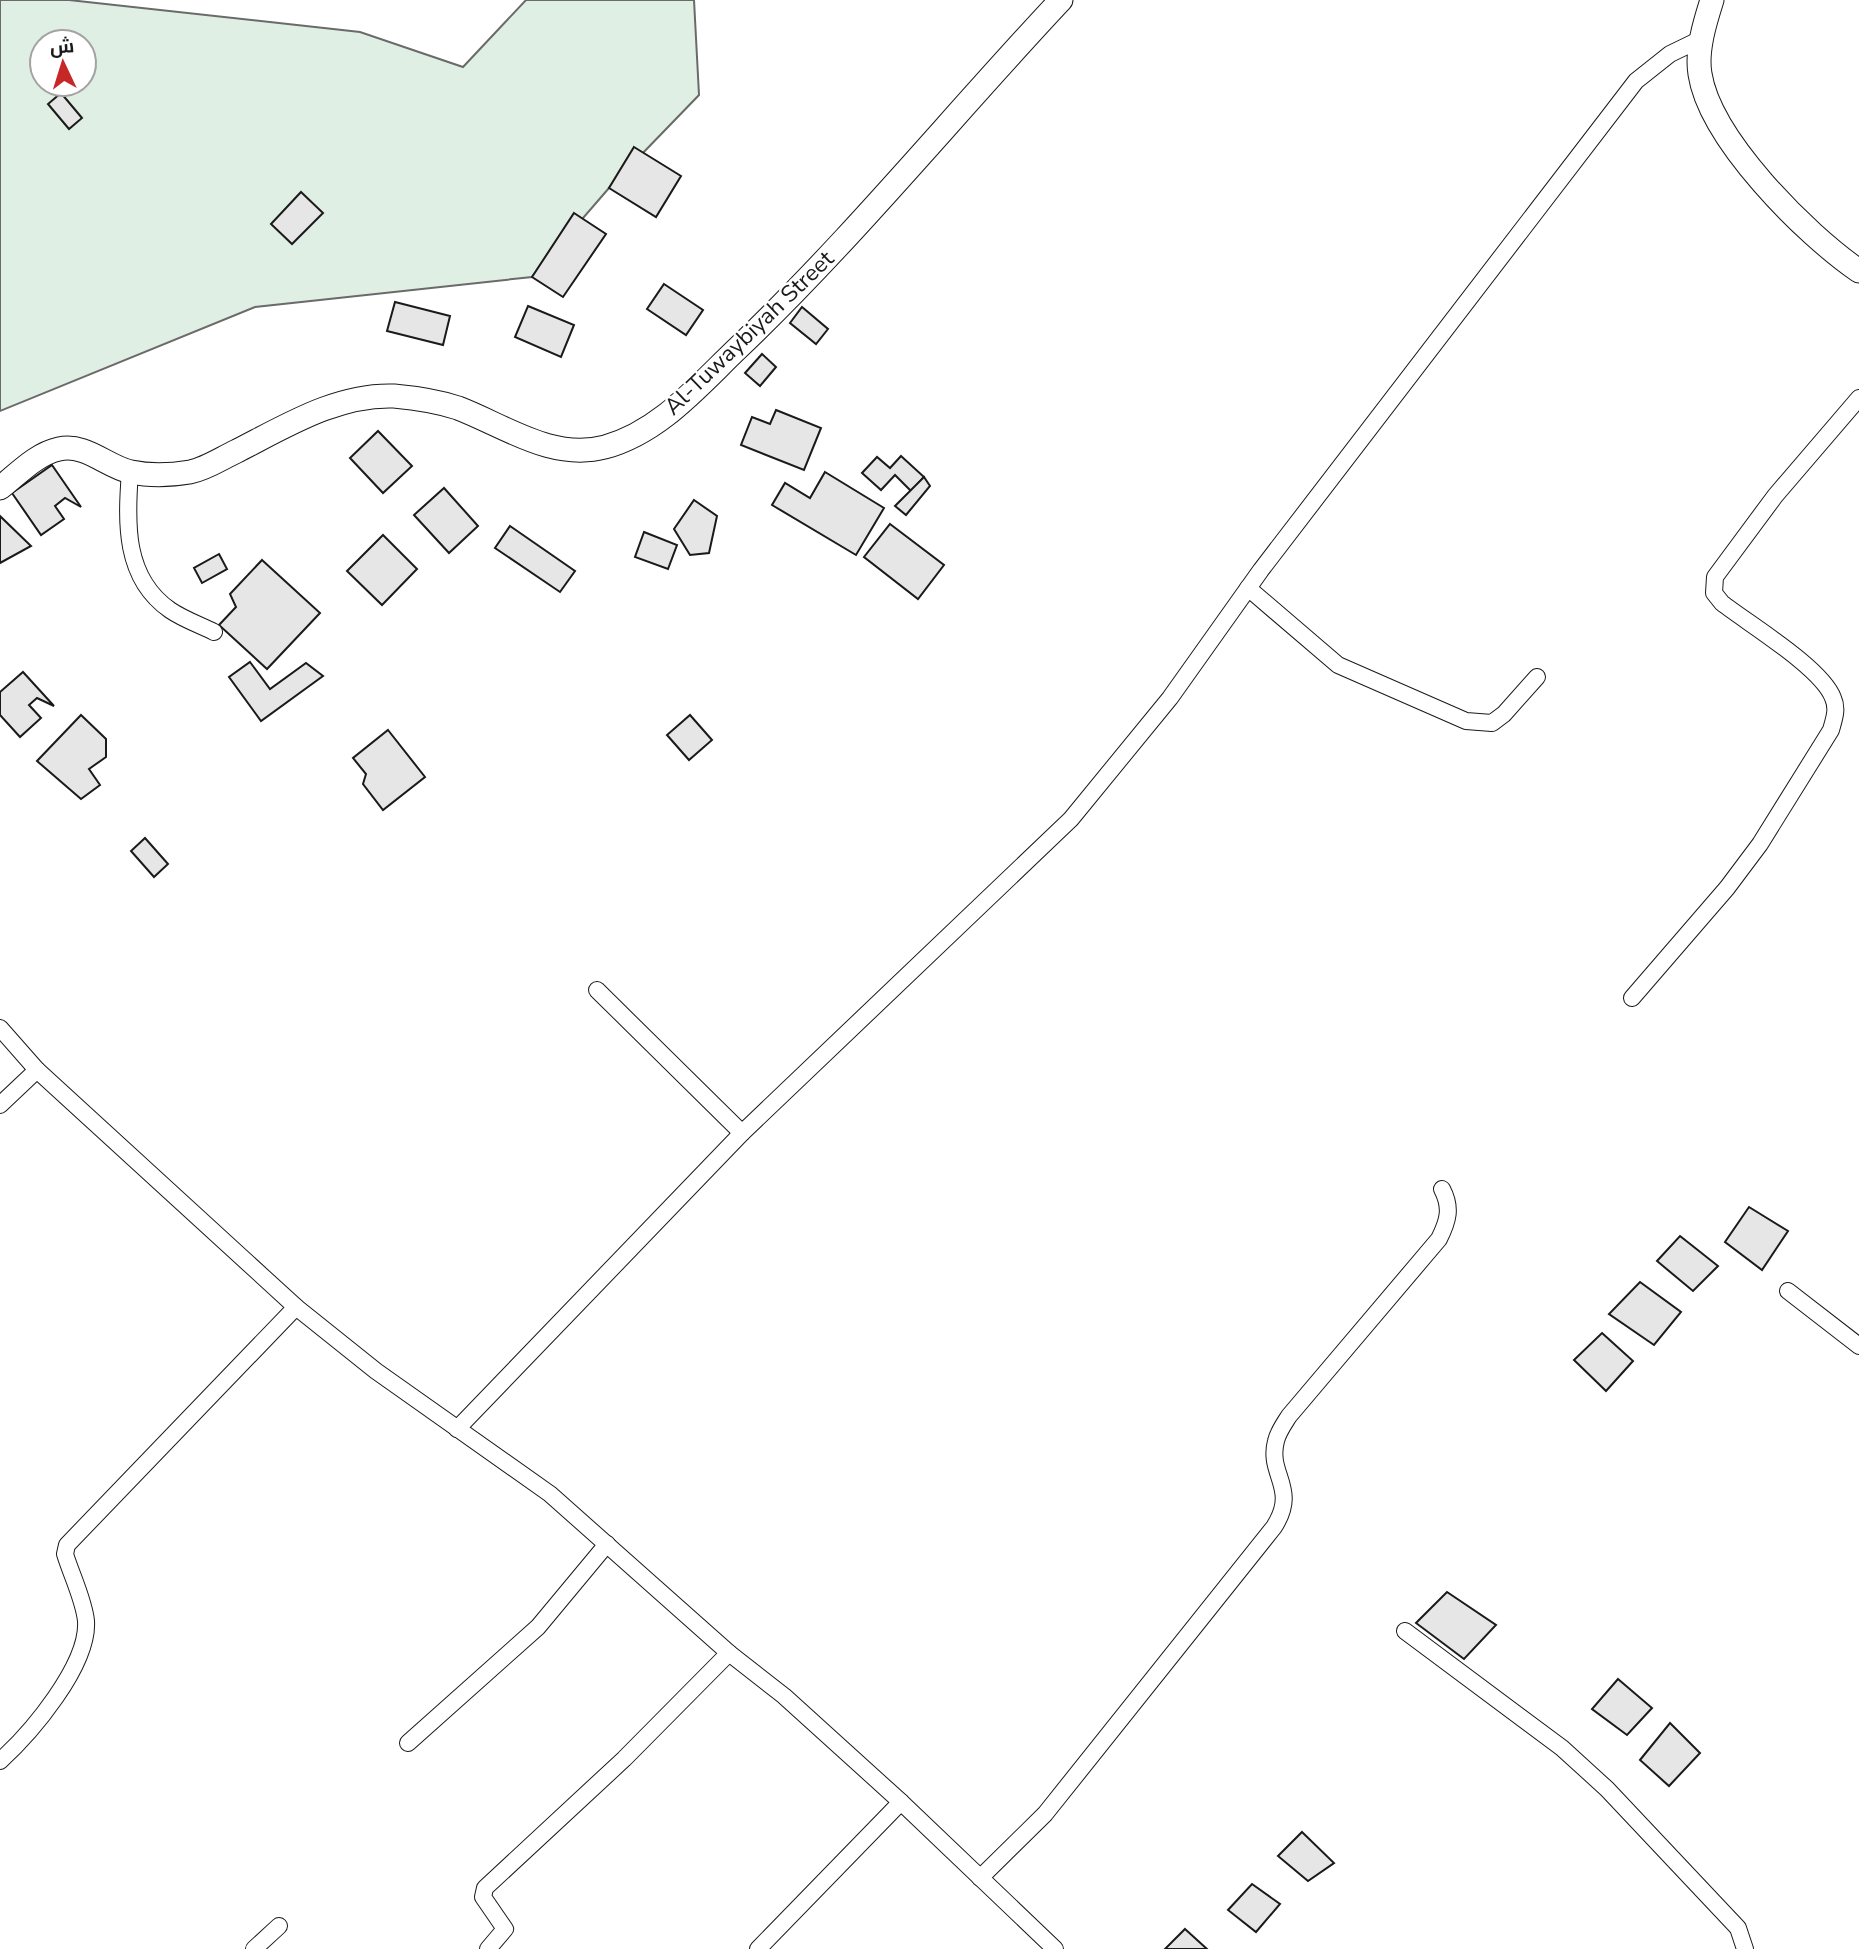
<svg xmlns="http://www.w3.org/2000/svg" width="1859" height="1949" viewBox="0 0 1859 1949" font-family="'Nunito Sans',Cairo,sans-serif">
<rect width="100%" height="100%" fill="#fff"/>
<path fill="#e0efe3" stroke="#6a6a6a" stroke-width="2" fill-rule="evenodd" d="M0 0H69L360 32 463 67 526 0H694L699 95 609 188 532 277 255 307 0 411ZM42 42H84V84H42Z"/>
<g fill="#e6e6e6" stroke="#1a1a1a" stroke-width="2">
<polygon points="61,93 82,118 69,129 48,104"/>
<polygon points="634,147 681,176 656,217 609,188"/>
<polygon points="301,192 323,213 292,244 271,224"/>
<polygon points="574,213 606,234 563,297 532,277"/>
<polygon points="664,284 703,310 686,335 647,309"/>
<polygon points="395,302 450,316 443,345 387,331"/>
<polygon points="528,306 574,325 561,357 515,337"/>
<polygon points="802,307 828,329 816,344 790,323"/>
<polygon points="762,354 776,367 760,386 745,373"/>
<polygon points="776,410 821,428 804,470 741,445 752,417 770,424"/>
<polygon points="378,431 412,466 383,493 350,458"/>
<polygon points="901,456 924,477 911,491 895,475 881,490 862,473 877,457 890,468"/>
<polygon points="52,465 81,507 65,498 55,506 64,519 41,535 12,493"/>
<polygon points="825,472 884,508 856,555 772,505 785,483 810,498"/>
<polygon points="924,477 930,486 906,515 895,506"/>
<polygon points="444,488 478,526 449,553 414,515"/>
<polygon points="694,500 717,516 709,553 690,555 674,529"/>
<polygon points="0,516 31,546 0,563"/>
<polygon points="890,524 944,565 918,599 864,557"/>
<polygon points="510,526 575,571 560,592 495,548"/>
<polygon points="644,532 677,545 668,569 635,557"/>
<polygon points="383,535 417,569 382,605 347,571"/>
<polygon points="219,554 227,569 202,583 194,568"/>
<polygon points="262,560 320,613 267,669 219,625 236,607 230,594"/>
<polygon points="250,662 270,689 306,663 323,676 261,721 229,677"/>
<polygon points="23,672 54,706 37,698 29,705 41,718 20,737 0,715 0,692"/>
<polygon points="81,715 106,739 106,757 89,769 100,785 81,799 37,761"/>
<polygon points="690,715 712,740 689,760 667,735"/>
<polygon points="388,730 425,777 383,810 363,784 366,774 353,758"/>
<polygon points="145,838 168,864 154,877 131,851"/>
<polygon points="1749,1207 1788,1231 1762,1270 1725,1242"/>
<polygon points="1680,1236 1718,1266 1693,1291 1657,1261"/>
<polygon points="1640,1282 1681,1312 1654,1345 1609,1314"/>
<polygon points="1602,1333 1633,1361 1606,1391 1574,1360"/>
<polygon points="1447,1592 1496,1625 1464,1659 1416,1623"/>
<polygon points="1618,1679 1652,1708 1627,1735 1592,1709"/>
<polygon points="1670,1723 1700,1753 1669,1786 1640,1760"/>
<polygon points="1302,1832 1334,1863 1308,1881 1278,1856"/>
<polygon points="1252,1884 1280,1904 1256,1932 1228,1910"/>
<polygon points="1185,1929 1207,1949 1165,1949"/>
</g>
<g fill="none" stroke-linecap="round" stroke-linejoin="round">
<defs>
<g id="street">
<path d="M130 472C126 523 124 578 170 610 183 619 200 625 214 632"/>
<polyline points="1248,588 1338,665 1466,721 1492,723 1504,714 1537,677"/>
<polyline points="597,990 742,1133"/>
<path d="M1632 998 1727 888 1760 844 1831 730C1834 719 1838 709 1833 698 1822 668 1749 624 1722 603L1714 593 1715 577 1775 496 1859 398"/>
<polyline points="0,1028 37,1070 296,1307 376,1371 550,1494 729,1653 784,1696 901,1802 1055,1949"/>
<polyline points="0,1105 37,1070"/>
<polyline points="1788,1291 1859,1346"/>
<polyline points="457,1429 742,1133 1071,819 1170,698 1261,570 1636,81 1670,54 1703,38"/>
<polyline points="1405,1631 1562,1748 1607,1789 1738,1928 1745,1949"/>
<polyline points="408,1743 538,1627 607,1544"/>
<path d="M0 1761C31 1733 89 1665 86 1621 84 1600 71 1574 65 1554L67 1545 296 1307"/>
<path d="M980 1878 1045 1814 1274 1527C1299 1488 1267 1475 1276 1441 1278 1432 1284 1424 1289 1416L1439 1239C1448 1221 1452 1208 1442 1189"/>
<polyline points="254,1949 279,1926"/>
<polyline points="488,1949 505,1929 483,1897 485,1888 624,1759 729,1653"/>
<polyline points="758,1949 901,1802"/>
</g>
<g id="secondary">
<path d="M1712 0C1705 22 1696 51 1700 74 1710 139 1805 234 1859 271"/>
<path d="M0 488C18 474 36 454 59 449 86 443 107 467 131 472 150 476 172 475 190 472 206 469 222 458 237 451 286 426 337 394 394 396 416 398 437 401 458 408 505 426 552 461 605 447 660 432 699 385 739 347 853 238 953 115 1061 0"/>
</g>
</defs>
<use href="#street" stroke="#1a1a1a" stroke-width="18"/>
<use href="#secondary" stroke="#1a1a1a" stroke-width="25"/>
<use href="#street" stroke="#fff" stroke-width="16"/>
<use href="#secondary" stroke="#fff" stroke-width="23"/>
</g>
<g text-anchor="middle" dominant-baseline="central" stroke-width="5" stroke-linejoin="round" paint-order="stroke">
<g font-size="23" fill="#1a1a1a" stroke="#fff">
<text transform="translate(749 333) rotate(-44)">Al-Tuwaybiyah Street</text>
</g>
</g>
<g transform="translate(63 63) rotate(356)"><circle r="33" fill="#ffffff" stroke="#a3a3a3" stroke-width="2"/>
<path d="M0-5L12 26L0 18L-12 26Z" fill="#c62828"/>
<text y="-10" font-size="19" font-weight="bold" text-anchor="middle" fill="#1a1a1a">ش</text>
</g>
</svg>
